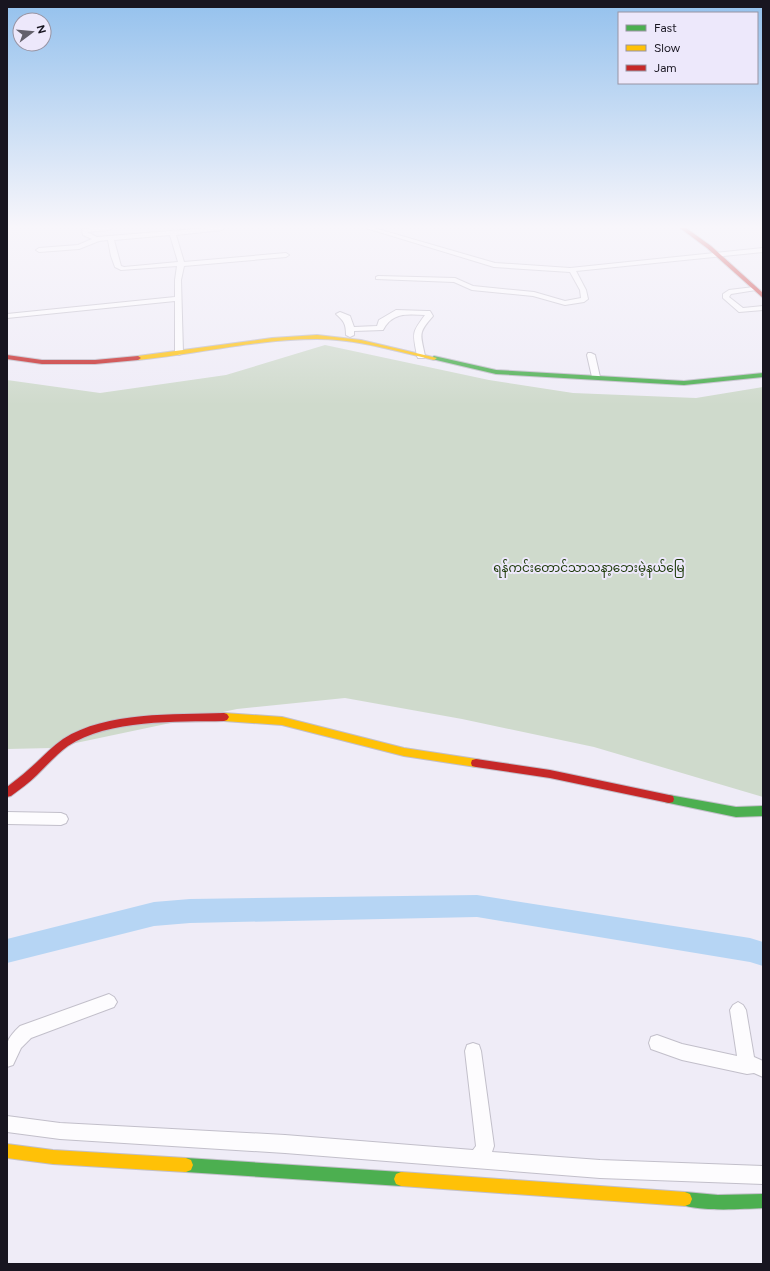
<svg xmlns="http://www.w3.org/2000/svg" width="770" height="1271" viewBox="0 0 770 1271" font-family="Figtree,'Noto Sans Myanmar',sans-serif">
<rect width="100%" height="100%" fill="#efecf7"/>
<polygon fill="#cfdacc" points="325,345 489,380 573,393 696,398 763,387 763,797 594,747 462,719 345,698 237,709 52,748 7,749 7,380 100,393 226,375"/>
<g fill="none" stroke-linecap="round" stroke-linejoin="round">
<polygon fill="#b6d5f4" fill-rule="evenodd" points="477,895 750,938 763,942 763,966 750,962 477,917 190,923 154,926 7,963 7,939 154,902 190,899"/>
<defs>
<g id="street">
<path d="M92 228H112L109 230 87 232 97 237 208 228H225L222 230 176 235 184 262 286 253 289 255 286 257 184 266 181 280 183 353 179 355 175 353V301L7 318V314L175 297V280L177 266 121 270 115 267 111 256 108 240 99 241 79 249 39 252 36 250 39 248 78 245 92 239 83 235 82 229ZM170 235 178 262 124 267 121 266 114 240Z"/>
<polygon points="366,228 374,228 495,263 570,268 763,248 763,252 576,271 586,290 588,299 584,302 565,305 533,296 472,290 454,282 376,279 376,277 378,276 455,278 473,286 534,292 565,301 581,298 580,290 570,272 494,267"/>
<polygon points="754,287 756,288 756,290 731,294 729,297 743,308 763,306 763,310 739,312 723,298 723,294 729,290"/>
<path d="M396 310 427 311H430L433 316C417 334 421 334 425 356L424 358H418L417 356C413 332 411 334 425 315 407 314 392 312 383 330L354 331V335L350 337 346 335C346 324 344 321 336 314L340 312 350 316 354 327 377 326 379 320Z"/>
<polygon points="588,353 591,353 595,355 600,377 599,379 593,379 592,377 587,355"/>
<polygon points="7,812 61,813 66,815 68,819 66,823 61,825 7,824"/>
<path d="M109 994 114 997 117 1002 114 1007 31 1038 21 1048 13 1065 7 1067C7 1045 3 1042 20 1026Z"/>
<polygon points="738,1002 743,1005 746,1010 754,1057 763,1061 763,1077 754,1073 747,1074 682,1060 651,1049 649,1043 651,1037 657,1035 682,1044 737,1056 730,1010 733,1005"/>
<polygon points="473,1043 479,1045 481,1051 494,1146 492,1152 600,1160 763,1166 763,1184 600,1178 285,1153 60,1139 7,1132 7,1116 60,1123 285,1135 473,1150 476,1146 465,1051 467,1045"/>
</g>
<g id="fast">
<polygon points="434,356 496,370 684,381 763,373 763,377 684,385 496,374 432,359 431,358"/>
<polygon points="669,795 736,807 763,806 763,816 736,817 669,803 665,802 664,799 665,796"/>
<polygon points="186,1158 401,1172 406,1174 408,1179 406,1184 401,1186 186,1172 181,1170 179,1165 181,1160"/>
<path d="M685 1192 718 1195 763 1194V1208C741 1209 700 1212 680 1204L678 1199 680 1194Z"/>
</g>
<g id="slow">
<path d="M317 335 361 340 437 358 434 360C396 351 357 339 317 339 257 339 197 354 138 360L135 358 138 356 272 338Z"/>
<polygon points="224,713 282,717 404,748 476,759 480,760 481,763 480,766 476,767 404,756 282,725 224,721 221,720 219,717 221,714"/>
<polygon points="7,1144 53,1150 186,1158 191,1160 193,1165 191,1170 186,1172 53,1164 7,1158"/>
<polygon points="401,1172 685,1192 690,1194 692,1199 690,1204 685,1206 401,1186 396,1184 394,1179 396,1174"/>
</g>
<g id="jam">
<polygon points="680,228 686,228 711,246 763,293 763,298 707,248"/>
<polygon points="7,355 42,360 95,360 138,356 141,358 138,360 95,364 42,364 7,359"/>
<path d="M224 713 227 714 229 717 227 720 224 721C176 722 109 719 68 746 57 754 47 765 37 775 29 783 20 789 11 796L7 797V787C14 781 22 776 28 770 40 760 50 748 63 739 107 711 174 715 224 713Z"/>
<polygon points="476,759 550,770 669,795 673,796 674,799 673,802 669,803 550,778 476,767 472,766 471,763 472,760"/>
</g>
</defs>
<use href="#street" stroke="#c2bfca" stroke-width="2"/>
<use href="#fast" stroke="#c2bfca" stroke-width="2"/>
<use href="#slow" stroke="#c2bfca" stroke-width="2"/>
<use href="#jam" stroke="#c2bfca" stroke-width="2"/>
<use href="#street" fill="#fdfcfe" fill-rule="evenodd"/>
<use href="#fast" fill="#4caf50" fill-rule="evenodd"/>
<use href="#slow" fill="#ffc107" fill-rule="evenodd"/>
<use href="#jam" fill="#c62828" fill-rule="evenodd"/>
</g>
<linearGradient id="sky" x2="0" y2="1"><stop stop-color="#94c1ed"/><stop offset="0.56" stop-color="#f8f6fb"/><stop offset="1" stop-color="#f8f6fb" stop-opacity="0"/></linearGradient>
<rect width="770" height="405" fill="url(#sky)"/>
<g text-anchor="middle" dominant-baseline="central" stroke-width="4" stroke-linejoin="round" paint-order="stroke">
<g font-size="12" fill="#1b3806" stroke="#ede8fb">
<text x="589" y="568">ရန်ကင်းတောင်သာသနာ့ဘေးမဲ့နယ်မြေ</text>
</g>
</g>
<rect width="770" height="1271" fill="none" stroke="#181520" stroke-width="16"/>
<rect x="618" y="12" width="140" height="72" fill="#ede8fb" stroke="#9894a3"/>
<rect x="626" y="25" width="20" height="6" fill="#4caf50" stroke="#9894a3"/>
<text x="654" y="32" font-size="12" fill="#181520">Fast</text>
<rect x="626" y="45" width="20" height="6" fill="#ffc107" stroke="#9894a3"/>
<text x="654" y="52" font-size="12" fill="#181520">Slow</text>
<rect x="626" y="65" width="20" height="6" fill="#c62828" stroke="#9894a3"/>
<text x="654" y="72" font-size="12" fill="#181520">Jam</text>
<g transform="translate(32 32) rotate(74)"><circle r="19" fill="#ede8fb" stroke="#9894a3"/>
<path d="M0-3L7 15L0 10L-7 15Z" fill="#63606b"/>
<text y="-6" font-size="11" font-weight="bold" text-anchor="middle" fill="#181520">N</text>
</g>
</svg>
